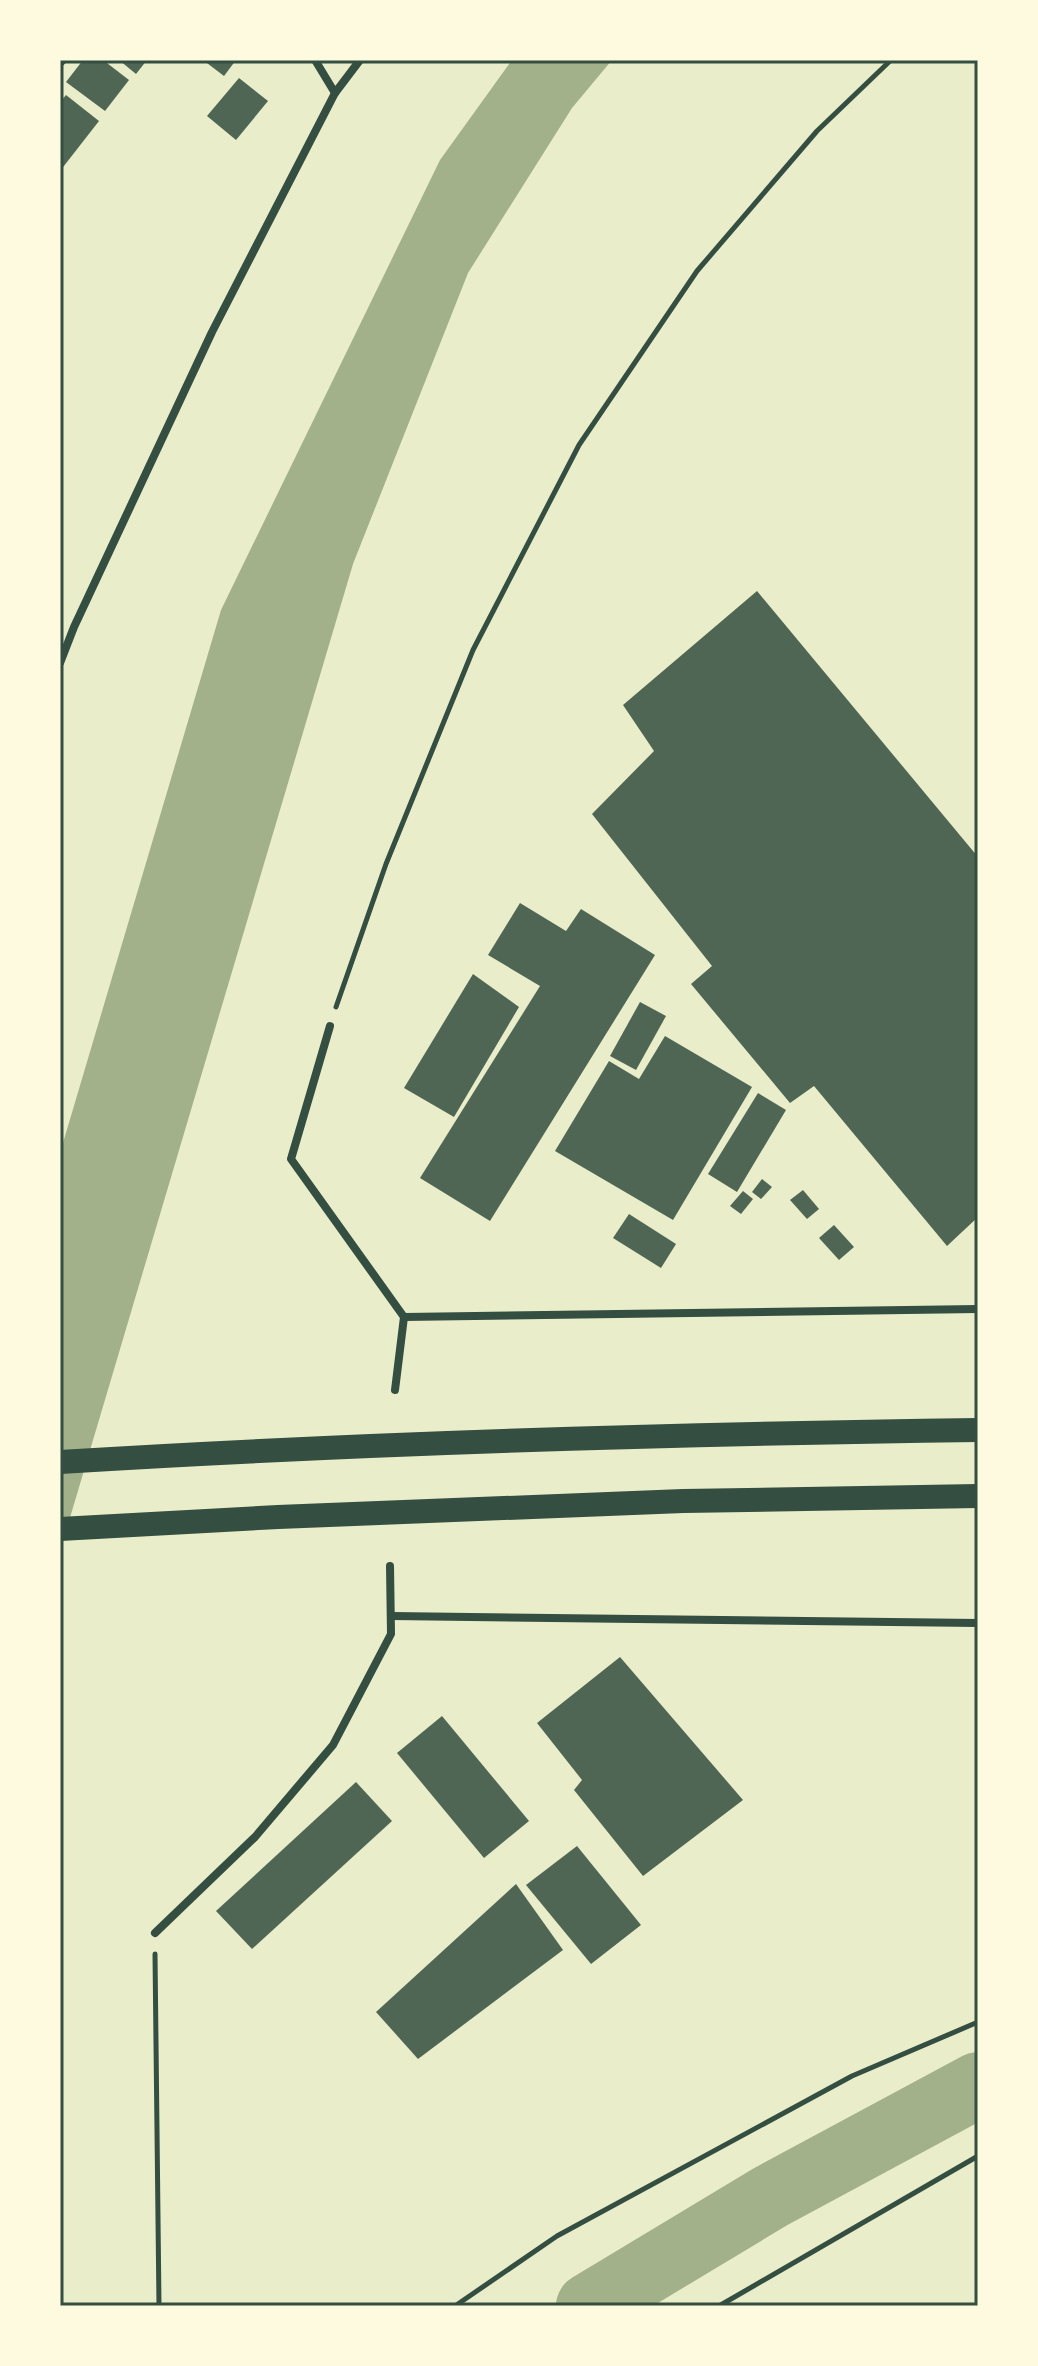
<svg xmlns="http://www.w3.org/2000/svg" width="1038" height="2366" viewBox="0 0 1038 2366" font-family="Commissioner,sans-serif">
<rect width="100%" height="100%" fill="#e9edc9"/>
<polygon fill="#a3b18a" points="512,60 612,60 572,108 468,273 353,564 61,1548 60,1605 60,1153 221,610 440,160"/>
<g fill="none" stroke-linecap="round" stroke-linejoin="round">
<polyline stroke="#a3b18a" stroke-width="66" points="589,2306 770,2197 978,2085"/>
</g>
<g fill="#4f6655">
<polygon points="83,60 103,60 129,80 105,111 66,82"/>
<polygon points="119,60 147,60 136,74"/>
<polygon points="203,60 236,60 224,76"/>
<polygon points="239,78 268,101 236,140 207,116"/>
<polygon points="66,95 99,121 60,171 60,102"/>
<polygon points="757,591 978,857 978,1217 947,1246 814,1086 790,1103 691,984 712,966 592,814 654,751 623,705"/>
<polygon points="520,903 566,931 581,909 655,955 490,1221 420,1178 540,986 488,955"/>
<polygon points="473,974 519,1007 454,1117 404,1088"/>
<polygon points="640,1002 666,1016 636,1070 610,1056"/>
<polygon points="665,1036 752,1087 673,1220 555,1151 609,1061 639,1079"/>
<polygon points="758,1093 786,1110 737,1192 708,1174"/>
<polygon points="762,1179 772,1187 761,1199 752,1192"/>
<polygon points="803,1190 819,1209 807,1219 790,1200"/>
<polygon points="743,1191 753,1199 741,1214 730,1206"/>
<polygon points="629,1214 676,1244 661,1268 613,1238"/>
<polygon points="834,1225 854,1247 839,1260 819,1238"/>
<polygon points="620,1657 743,1800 643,1876 574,1790 582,1780 537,1723"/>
<polygon points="442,1716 529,1821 484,1858 397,1753"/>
<polygon points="356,1782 392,1821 252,1949 216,1911"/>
<polygon points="577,1846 641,1925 591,1964 526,1885"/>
<polygon points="516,1884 563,1950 418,2059 376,2012"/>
</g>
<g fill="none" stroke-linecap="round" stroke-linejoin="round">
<g stroke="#344e41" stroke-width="5">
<polyline points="336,1007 386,864 473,650 579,445 697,271 817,131 891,60"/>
<polyline points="155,1954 159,2306"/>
<polyline points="455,2306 557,2236 852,2076 978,2022"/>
<polyline points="719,2306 978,2156"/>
</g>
<g stroke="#344e41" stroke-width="8">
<polyline points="315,60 335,93"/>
<polyline points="60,63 63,60"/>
<polyline points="60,663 74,627 212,332 335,93 360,60"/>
<polyline points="330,1026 291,1159 404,1317 395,1390"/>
<polyline points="404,1317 978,1309"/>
<polyline points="391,1616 978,1623"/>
<polyline points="155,1933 255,1837 333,1745 391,1634 390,1566"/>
</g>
<g stroke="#344e41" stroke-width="24">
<path d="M60 1462C366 1443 672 1434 978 1430"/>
<polyline points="60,1529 278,1517 683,1501 978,1496"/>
</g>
</g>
<rect width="1038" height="2366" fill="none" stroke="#fefae0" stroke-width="124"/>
<rect x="62" y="62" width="914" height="2242" fill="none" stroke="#344e41" stroke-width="3"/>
</svg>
